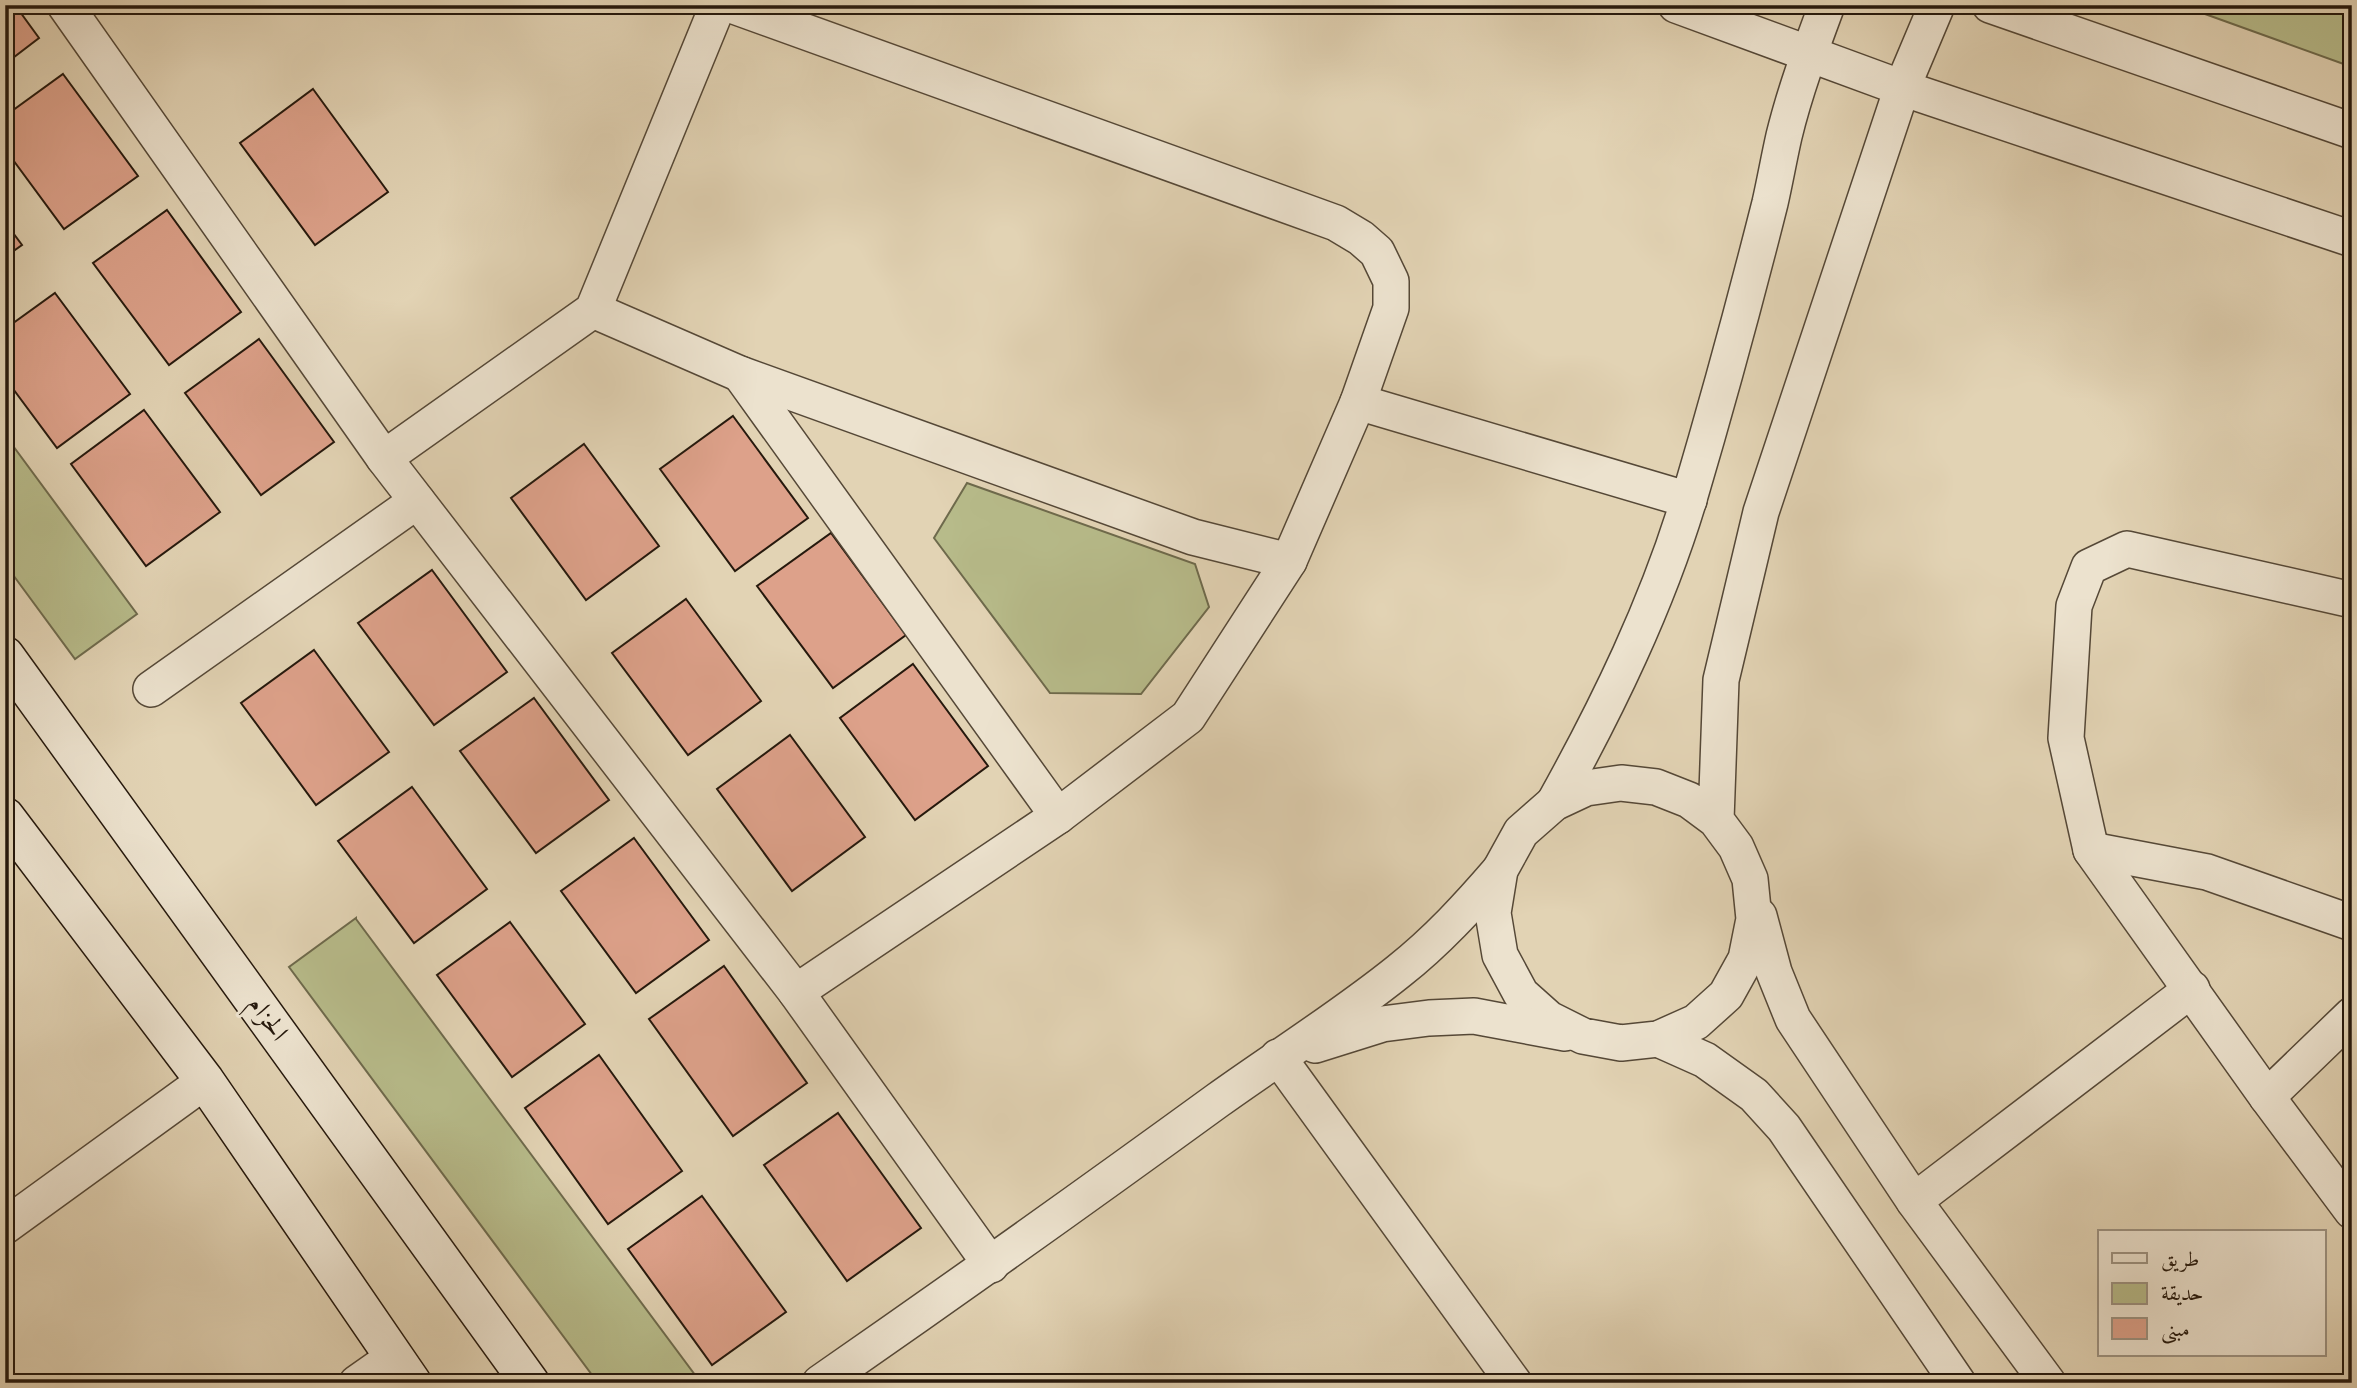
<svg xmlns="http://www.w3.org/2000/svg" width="2357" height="1388" viewBox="0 0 2357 1388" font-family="Vollkorn,Amiri,serif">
<rect width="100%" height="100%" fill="#e2d3b4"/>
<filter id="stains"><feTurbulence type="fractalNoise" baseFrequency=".00286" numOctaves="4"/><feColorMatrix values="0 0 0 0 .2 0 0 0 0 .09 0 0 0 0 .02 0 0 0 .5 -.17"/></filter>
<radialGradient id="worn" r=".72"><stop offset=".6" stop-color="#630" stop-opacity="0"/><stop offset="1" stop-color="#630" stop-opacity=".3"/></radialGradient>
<g fill="#b7bb8a" stroke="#6e6a4c" stroke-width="2">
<polygon points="2180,5 2352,5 2352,67"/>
<polygon points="5,435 137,614 75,659 5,564"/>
<polygon points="967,483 1195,564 1209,607 1141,694 1050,693 934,538"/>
<polygon points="356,918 356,919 701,1383 598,1383 289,967"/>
</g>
<g fill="#dda18a" stroke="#26190d" stroke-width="2">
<polygon points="5,5 15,5 39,38 5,64"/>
<polygon points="63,74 138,176 64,229 5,149 5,116"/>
<polygon points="313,89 388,192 315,245 240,143"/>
<polygon points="167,210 241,312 169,365 93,263"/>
<polygon points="5,222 22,245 5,257"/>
<polygon points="55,293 130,394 57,448 5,378 5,329"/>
<polygon points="259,339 334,442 261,495 185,393"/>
<polygon points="144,410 220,512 146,566 71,464"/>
<polygon points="733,416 808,518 735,571 660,469"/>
<polygon points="584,444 659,546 586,600 511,498"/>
<polygon points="831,533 906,635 833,688 757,586"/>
<polygon points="432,570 507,672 434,725 358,623"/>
<polygon points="686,599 761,701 688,755 612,653"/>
<polygon points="314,650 389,752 316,805 241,703"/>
<polygon points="913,664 988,766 915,820 840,718"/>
<polygon points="534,698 609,800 536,853 460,751"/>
<polygon points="790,735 865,837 792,891 717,789"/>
<polygon points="412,787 487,889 414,943 338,841"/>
<polygon points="634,838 709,940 636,993 561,891"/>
<polygon points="510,922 585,1024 512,1077 437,975"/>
<polygon points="724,966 807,1083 733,1136 649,1019"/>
<polygon points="599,1055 682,1171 608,1224 525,1108"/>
<polygon points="838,1113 921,1228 847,1281 764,1165"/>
<polygon points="702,1196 786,1312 712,1365 628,1249"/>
</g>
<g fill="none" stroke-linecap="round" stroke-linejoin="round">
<defs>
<g id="street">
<polyline points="65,5 384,458 796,992 991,1265"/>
<polyline points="731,5 1336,223 1361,238 1377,252 1391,281 1391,308 1358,402 1289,561 1188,717 1058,816 796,992"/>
<polyline points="1676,5 1902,88 2352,239"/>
<polyline points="1990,5 2352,131"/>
<polyline points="593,310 740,374 1193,537 1289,561"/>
<polyline points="740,374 1058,816"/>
<polyline points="1358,402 1689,500"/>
<polyline points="384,458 593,310 718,5"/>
<polyline points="2352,600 2127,549 2089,567 2074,606 2066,738 2091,850 2267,1097 2352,1211"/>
<polyline points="151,689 417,501"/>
<path d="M1554 803C1608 706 1657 605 1689 499 1718 401 1745 302 1770 203 1775 181 1779 158 1784 136 1795 91 1811 48 1827 5"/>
<polyline points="1716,820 1689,800 1656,787 1621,783 1586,788 1554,803 1521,832 1500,870 1493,913 1500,955 1521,994 1549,1019 1583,1036 1621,1043 1658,1039 1696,1022 1726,995 1746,959 1754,919 1750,879 1736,847 1716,820 1721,680 1761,512 1902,88 1937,5"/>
<polyline points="2091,850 2207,872 2352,923"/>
<polyline points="1759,916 1774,972 1793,1019 1914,1201 2048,1383"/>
<polyline points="1658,1039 1705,1060 1754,1095 1784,1128 1958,1383"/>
<polyline points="1315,1045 1382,1024 1429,1018 1474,1016 1565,1033"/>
<polyline points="1278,1057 1514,1383"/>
<polyline points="2267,1097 2352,1015"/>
<polyline points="1914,1201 2192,989"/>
<polyline points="5,1226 205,1081"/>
<polyline points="357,1383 394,1357"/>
<path d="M820 1383C954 1290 1086 1196 1218 1100 1278 1057 1342 1017 1399 971 1437 941 1469 906 1500 870"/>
</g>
<g id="secondary">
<polyline points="5,656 530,1383"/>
<polyline points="5,817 205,1081 412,1383"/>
</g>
</defs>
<use href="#street" stroke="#554837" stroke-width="38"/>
<use href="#secondary" stroke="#26190d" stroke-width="41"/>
<use href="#street" stroke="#ece2ce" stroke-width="35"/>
<use href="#secondary" stroke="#ece2ce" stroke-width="38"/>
</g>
<g text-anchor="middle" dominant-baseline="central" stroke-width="6" stroke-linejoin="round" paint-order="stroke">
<g font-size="26" fill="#26190d" stroke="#ece2ce">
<text transform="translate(267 1019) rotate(54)">الحزام</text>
</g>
</g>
<rect width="2357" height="1388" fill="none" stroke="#e2d3b4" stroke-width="28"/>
<rect x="7" y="7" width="2343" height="1374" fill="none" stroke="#26190d" stroke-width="3.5"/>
<rect x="14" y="14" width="2329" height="1360" fill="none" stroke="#26190d" stroke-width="2"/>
<rect x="2098" y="1230" width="228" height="126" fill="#ece2ce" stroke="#9d9281" stroke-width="2"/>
<rect x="2112" y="1253" width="35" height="10" fill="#ece2ce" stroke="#9d9281" stroke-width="2"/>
<text x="2161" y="1266" font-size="21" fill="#26190d">طريق</text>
<rect x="2112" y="1283" width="35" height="21" fill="#b7bb8a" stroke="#9d9281" stroke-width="2"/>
<text x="2161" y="1300" font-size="21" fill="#26190d">حديقة</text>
<rect x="2112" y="1318" width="35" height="21" fill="#dda18a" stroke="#9d9281" stroke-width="2"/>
<text x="2161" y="1336" font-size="21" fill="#26190d">مبنى</text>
<rect width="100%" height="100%" filter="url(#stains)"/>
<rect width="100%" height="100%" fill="url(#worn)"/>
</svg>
